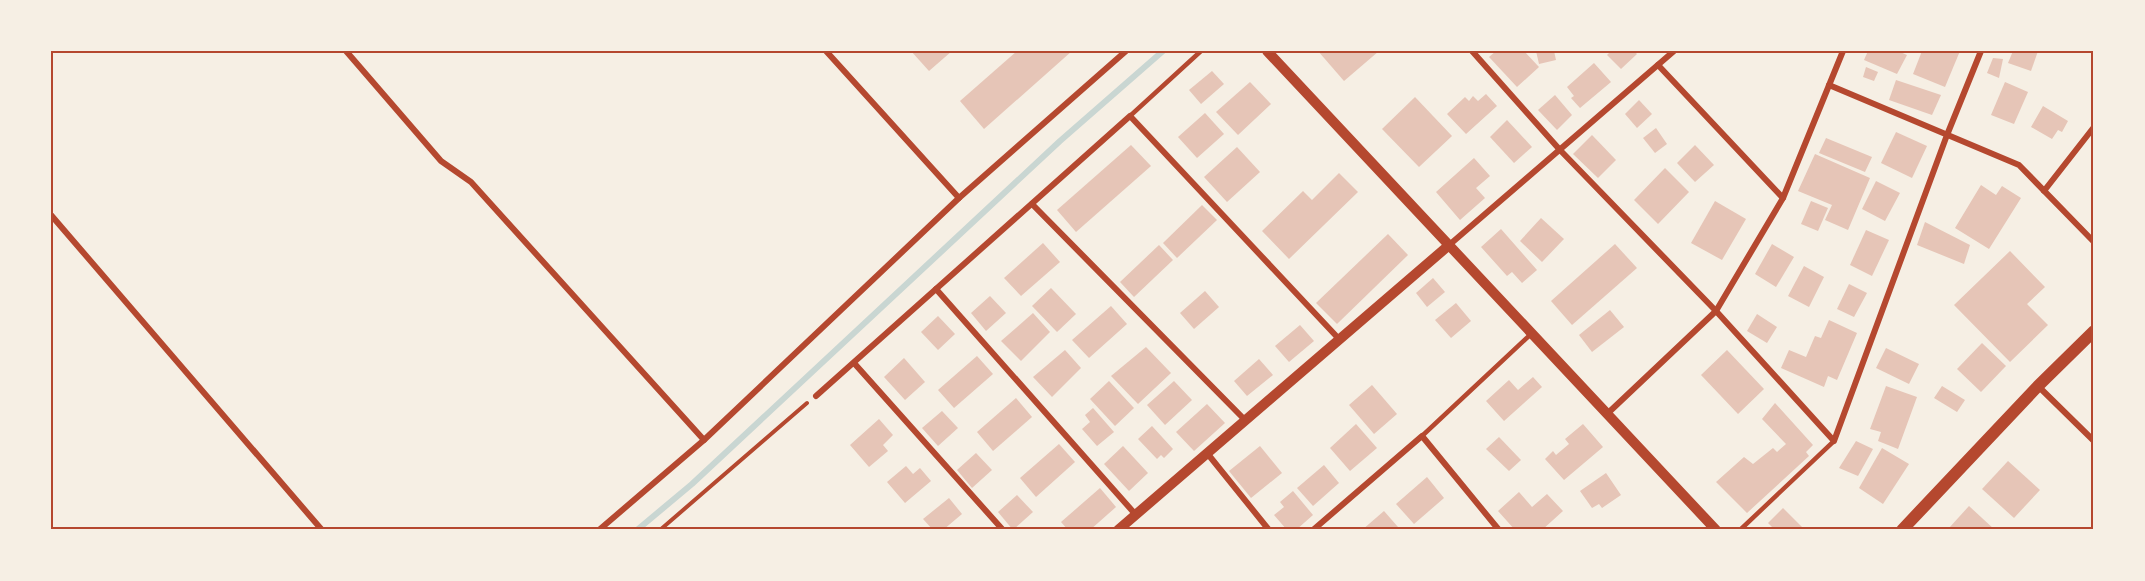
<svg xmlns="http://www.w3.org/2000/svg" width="2145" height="581" viewBox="0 0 2145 581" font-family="'Source Sans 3',sans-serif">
<rect width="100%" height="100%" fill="#f6efe4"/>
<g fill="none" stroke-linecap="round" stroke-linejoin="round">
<polyline stroke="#c9d6d2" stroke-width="6" points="637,530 692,484 1060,141 1163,51"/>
</g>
<g fill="#e6c5b7">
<polygon points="911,51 952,51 929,71"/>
<polygon points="1017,51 1072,51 984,129 960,101"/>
<polygon points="1318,51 1379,51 1344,81"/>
<polygon points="1496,51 1524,51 1539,67 1517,87 1489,57"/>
<polygon points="1536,51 1554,51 1556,60 1539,64"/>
<polygon points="1611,51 1634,51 1637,54 1621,69 1607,55"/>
<polygon points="1868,51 1898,51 1907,55 1897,74 1864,60"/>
<polygon points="1922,51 1960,51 1945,87 1913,74"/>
<polygon points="2013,51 2038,51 2031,71 2008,63"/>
<polygon points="1993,58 2003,59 1999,78 1987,73"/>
<polygon points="1594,63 1611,82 1580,108 1571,98 1574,96 1567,87"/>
<polygon points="1866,67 1878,72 1874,81 1863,77"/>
<polygon points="1212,71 1224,84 1201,104 1189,90"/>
<polygon points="1896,80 1941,95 1932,115 1889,100"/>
<polygon points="1250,82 1271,104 1238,135 1216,112"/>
<polygon points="2005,82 2028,92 2014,124 1991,115"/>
<polygon points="1486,94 1497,106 1466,134 1447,114 1465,97 1469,101 1473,96 1478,101"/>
<polygon points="1555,95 1572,115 1557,130 1538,110"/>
<polygon points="1415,97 1452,136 1419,167 1382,129"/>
<polygon points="1639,100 1652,114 1637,128 1625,114"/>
<polygon points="2043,106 2068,121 2062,132 2058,130 2052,139 2031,127"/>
<polygon points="1205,113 1224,134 1197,158 1178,137"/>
<polygon points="1507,120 1532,147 1514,163 1490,137"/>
<polygon points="1656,128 1667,144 1655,153 1643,138"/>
<polygon points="1896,132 1927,146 1912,178 1881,163"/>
<polygon points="1592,135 1616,160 1598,178 1573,154"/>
<polygon points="1826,138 1872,157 1865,172 1819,153"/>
<polygon points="1131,145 1151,166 1076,232 1057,210"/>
<polygon points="1695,145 1714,165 1695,182 1677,163"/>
<polygon points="1237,147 1260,172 1227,202 1204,177"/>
<polygon points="1815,154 1870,178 1848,230 1825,220 1832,205 1798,191"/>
<polygon points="1474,158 1490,176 1476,188 1485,198 1460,220 1436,192"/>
<polygon points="1665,168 1689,192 1658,224 1634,200"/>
<polygon points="1339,173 1358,192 1289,259 1262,231 1303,191 1312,200"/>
<polygon points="1876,181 1900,193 1885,221 1862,209"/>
<polygon points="1981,185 1996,195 2002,186 2021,198 1989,249 1955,228"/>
<polygon points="1715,201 1746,219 1722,260 1691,243"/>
<polygon points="1811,201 1828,208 1818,231 1801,224"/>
<polygon points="1202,205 1217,220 1177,258 1163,243"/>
<polygon points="1541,218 1564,239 1542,262 1520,241"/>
<polygon points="1925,222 1970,245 1964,264 1917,245"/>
<polygon points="1501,229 1537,270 1522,283 1512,272 1507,276 1481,247"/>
<polygon points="1866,230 1889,240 1872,276 1850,265"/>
<polygon points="1388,234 1408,255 1337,324 1316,303"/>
<polygon points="1043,243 1060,262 1021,296 1004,278"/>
<polygon points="1615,244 1637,268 1572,325 1551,301"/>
<polygon points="1772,244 1794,257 1776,287 1755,274"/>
<polygon points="1159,245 1173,260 1134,297 1120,282"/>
<polygon points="2010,251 2045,287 2027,304 2048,325 2010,362 1954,305"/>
<polygon points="1804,266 1824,277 1809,307 1788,296"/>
<polygon points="1433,278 1445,292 1427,307 1416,293"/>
<polygon points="1849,284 1867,293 1854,317 1837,309"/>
<polygon points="1051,288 1076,314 1057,332 1032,306"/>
<polygon points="1205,291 1219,307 1194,329 1180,313"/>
<polygon points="990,296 1006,313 986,331 971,313"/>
<polygon points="1456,303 1471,321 1451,338 1435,320"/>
<polygon points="1111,306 1127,324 1089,358 1072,340"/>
<polygon points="1610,310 1624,327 1592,352 1579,335"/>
<polygon points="1033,313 1050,332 1021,361 1001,341"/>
<polygon points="1757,314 1777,327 1767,343 1747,331"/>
<polygon points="938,316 955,334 938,350 921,332"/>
<polygon points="1829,320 1857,333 1837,380 1828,376 1824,387 1781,368 1789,350 1806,357 1815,336 1821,338"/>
<polygon points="1300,325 1314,341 1289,362 1275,346"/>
<polygon points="1982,343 2006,366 1981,392 1957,369"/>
<polygon points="1146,347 1171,373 1138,404 1111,376"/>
<polygon points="1886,348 1919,364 1909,384 1876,368"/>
<polygon points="1065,350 1081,368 1052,397 1033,377"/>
<polygon points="1727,350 1764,389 1738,414 1701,375"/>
<polygon points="977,356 993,374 954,408 938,390"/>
<polygon points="904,358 925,382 905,400 884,377"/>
<polygon points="1259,359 1273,375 1247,396 1234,381"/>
<polygon points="1533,377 1542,387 1504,421 1486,401 1509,380 1518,390"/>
<polygon points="1109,381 1134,408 1115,426 1090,399"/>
<polygon points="1174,381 1192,400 1165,425 1147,405"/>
<polygon points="1372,385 1397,414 1374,434 1349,405"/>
<polygon points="1886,386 1917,397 1898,449 1878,441 1881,432 1870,429"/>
<polygon points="1942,386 1965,400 1957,412 1934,398"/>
<polygon points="1016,398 1032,417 993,451 977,432"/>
<polygon points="1775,403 1813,445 1806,452 1809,456 1747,513 1716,482 1744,457 1753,464 1773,448 1777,452 1786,444 1762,419"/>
<polygon points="1207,404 1225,423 1194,451 1176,432"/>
<polygon points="1093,408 1114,432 1097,446 1082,429 1090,422 1085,415"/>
<polygon points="942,411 958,428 938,446 922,428"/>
<polygon points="879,419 893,435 883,445 888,451 869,467 850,445"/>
<polygon points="1356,424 1377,448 1350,471 1330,448"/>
<polygon points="1583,424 1603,447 1564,480 1545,459 1553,451 1556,455 1569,444 1565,439"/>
<polygon points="1152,426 1173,449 1164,458 1161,455 1157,459 1138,439"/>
<polygon points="1499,437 1521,460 1509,471 1486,449"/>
<polygon points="1856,441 1873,449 1858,476 1839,468"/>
<polygon points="1059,444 1075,462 1036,497 1020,478"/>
<polygon points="1123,446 1148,473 1129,491 1104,464"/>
<polygon points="1260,446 1282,473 1251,498 1229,471"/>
<polygon points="1882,448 1909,464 1883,504 1859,488"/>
<polygon points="976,453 992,470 972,488 957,470"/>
<polygon points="2008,461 2040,490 2014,518 1982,489"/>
<polygon points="1324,465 1339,483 1313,506 1297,488"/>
<polygon points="906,466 913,474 920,468 931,481 905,503 887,482"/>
<polygon points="1606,473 1621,495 1602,508 1599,504 1592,508 1580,491"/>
<polygon points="1427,477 1444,498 1414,524 1396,504"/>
<polygon points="1100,488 1116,507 1090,530 1068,530 1061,522"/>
<polygon points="1293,491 1313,515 1296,530 1287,530 1274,515 1284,507 1280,502"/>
<polygon points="1519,492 1532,507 1547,494 1563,511 1542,530 1515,530 1498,511"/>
<polygon points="1017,495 1033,512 1013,530 998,512"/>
<polygon points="949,498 962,514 943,530 933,530 923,519"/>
<polygon points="1969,506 1995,530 1951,530 1949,528"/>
<polygon points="1783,508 1805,530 1775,530 1768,523"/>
<polygon points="1384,511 1398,527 1395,530 1362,530"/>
</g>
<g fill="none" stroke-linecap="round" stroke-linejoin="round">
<polyline stroke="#b5482f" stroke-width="4" points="660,530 807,403"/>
<g stroke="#b5482f" stroke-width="4.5">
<polyline points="1130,116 1201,51"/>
<polyline points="1422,436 1531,334"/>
<polyline points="1740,530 1834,441"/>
</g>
<g stroke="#b5482f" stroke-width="6">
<polyline points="346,51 441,161 471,182 704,440"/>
<polyline points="826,51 959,198"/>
<polyline points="1472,51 1560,150 1716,311 1834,441 1947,135 1981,51"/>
<polyline points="1658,65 1783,198"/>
<polyline points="1829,85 2019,165 2094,242"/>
<polyline points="2044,191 2094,127"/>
<polyline points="1032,204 1245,420"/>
<polyline points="51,215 322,530"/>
<polyline points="1448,246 1674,51"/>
<polyline points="936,289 1136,515"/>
<polyline points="854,363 1003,530"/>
<polyline points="2038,386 2094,441"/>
<polyline points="816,396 1130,116 1339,339"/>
<polyline points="1607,414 1716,311 1783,198 1843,51"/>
<polyline points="1207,453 1269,530"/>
<polyline points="599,530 704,440 959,198 1126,51"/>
<polyline points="1313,530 1422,436 1499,530"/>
</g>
<g stroke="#b5482f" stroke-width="10">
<polyline points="1267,51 1716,530"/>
<polyline points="1118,530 1448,246"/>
</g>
<polyline stroke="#b5482f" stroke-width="12" points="1902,530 2038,386 2094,331"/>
</g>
<rect width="2145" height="581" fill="none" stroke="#f6efe4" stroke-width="105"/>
<rect x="52" y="52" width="2040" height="476" fill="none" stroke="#b5482f" stroke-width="2"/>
</svg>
